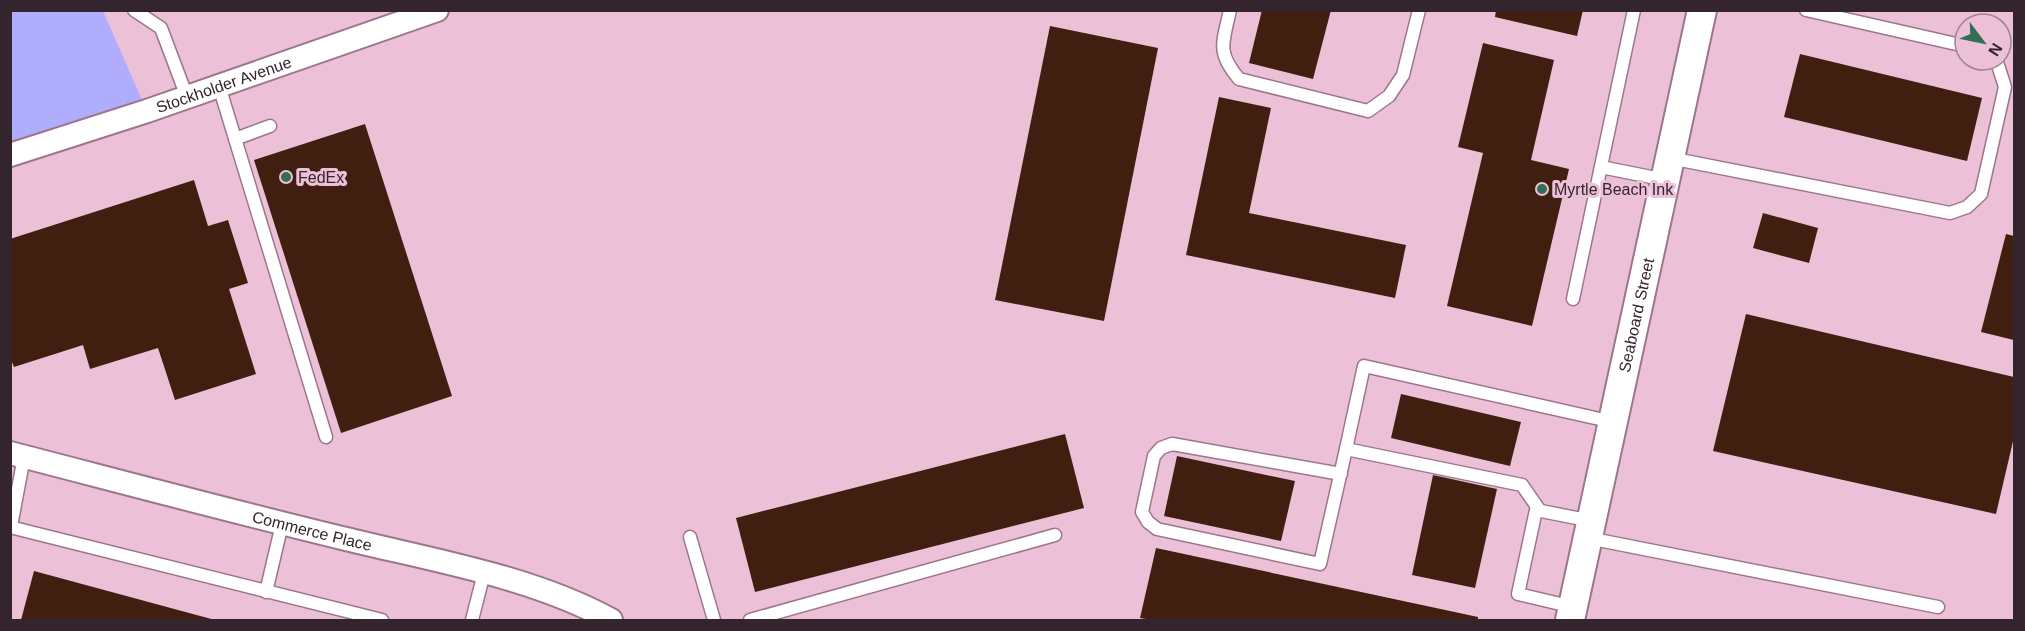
<svg xmlns="http://www.w3.org/2000/svg" width="2025" height="631" viewBox="0 0 2025 631" font-family="Arial,sans-serif">
<rect width="100%" height="100%" fill="#ecc1d8"/>
<polygon fill="#b0aefc" points="10,11 103,11 147,111 11,155"/>
<g fill="#401f10">
<polygon points="1262,10 1331,10 1313,79 1249,63"/>
<polygon points="1496,10 1583,10 1577,36 1495,17"/>
<polygon points="1050,26 1158,48 1104,321 995,300"/>
<polygon points="1483,43 1554,60 1531,160 1569,169 1532,326 1447,306 1483,153 1458,147"/>
<polygon points="1800,54 1982,98 1967,161 1784,117"/>
<polygon points="1219,97 1271,108 1249,213 1406,245 1395,298 1186,255"/>
<polygon points="365,124 452,396 341,433 254,160"/>
<polygon points="194,180 208,226 228,220 248,283 229,289 256,374 175,400 158,348 90,369 83,345 14,367 10,357 10,239"/>
<polygon points="1763,213 1818,228 1809,263 1753,248"/>
<polygon points="2006,234 2014,236 2014,340 1981,332"/>
<polygon points="1746,314 2014,377 2014,437 1996,514 1713,451"/>
<polygon points="1401,394 1521,422 1510,466 1391,438"/>
<polygon points="1065,434 1084,508 755,592 736,518"/>
<polygon points="1177,456 1295,481 1281,541 1164,516"/>
<polygon points="1433,475 1497,489 1475,588 1412,575"/>
<polygon points="1156,548 1478,617 1478,620 1152,620 1140,618"/>
<polygon points="34,571 215,620 21,620"/>
</g>
<g fill="none" stroke-linecap="round" stroke-linejoin="round">
<defs>
<g id="service">
<polyline points="134,10 161,28 187,97"/>
<path d="M1230 10C1223 43 1216 52 1239 79L1368 111 1389 96 1403 75 1419 10"/>
<polyline points="1806,10 1965,46"/>
<polyline points="219,86 326,437"/>
<polyline points="235,139 270,126"/>
<polyline points="1670,158 1950,213 1967,207 1981,194 2005,87 1997,62 1993,60"/>
<polyline points="1601,167 1666,180"/>
<polyline points="1573,299 1634,10"/>
<polyline points="1346,449 1364,366 1613,422"/>
<polyline points="1341,474 1172,444 1161,448 1154,456 1142,512 1148,522 1157,529 1320,564 1346,449 1522,485 1540,511"/>
<polyline points="11,526 24,457"/>
<polyline points="10,527 382,620"/>
<polyline points="690,537 714,620"/>
<polyline points="1588,538 1938,607"/>
<polyline points="266,592 282,524"/>
<polyline points="1573,607 1518,594 1536,510 1592,521"/>
<polyline points="472,620 484,573"/>
<polyline points="750,620 1055,535"/>
</g>
<g id="minor">
<path id="s1" d="M10 155 147 111 437 10"/>
<path id="s2" d="M10 453C122 482 234 512 346 539 432 560 533 577 611 620"/>
</g>
<g id="tertiary">
<path id="s3" d="M1570 620 1702 10"/>
</g>
</defs>
<use href="#service" stroke="#9d768b" stroke-width="15"/>
<use href="#minor" stroke="#9d768b" stroke-width="26"/>
<use href="#tertiary" stroke="#9d768b" stroke-width="32"/>
<use href="#service" stroke="#fff" stroke-width="12"/>
<use href="#minor" stroke="#fff" stroke-width="22"/>
<use href="#tertiary" stroke="#fff" stroke-width="28"/>
</g>
<g fill="#356e57" stroke="#ecc1d8" stroke-width="2">
<circle cx="286" cy="177" r="6"/>
<circle cx="1542" cy="189" r="6"/>
</g>
<g text-anchor="middle" dominant-baseline="central" stroke-width="6" stroke-linejoin="round" paint-order="stroke">
<g font-size="16" fill="#34242d" stroke="#ecc1d8">
<text stroke="none"><textPath href="#s1" startOffset="225">Stockholder Avenue</textPath></text>
<text stroke="none"><textPath href="#s3" startOffset="312">Seaboard Street</textPath></text>
<text stroke="none"><textPath href="#s2" startOffset="312">Commerce Place</textPath></text>
</g>
<g font-size="16" fill="#34242d" stroke="#ecc1d8" text-anchor="start">
<text x="298" y="177">FedEx</text>
<text x="1554" y="189">Myrtle Beach Ink</text>
</g>
</g>
<rect width="2025" height="631" fill="none" stroke="#34242d" stroke-width="24"/>
<g transform="translate(1983 42) rotate(122)"><circle r="28" fill="#ecc1d8" stroke="#a28294" stroke-width="1.5"/>
<path d="M0-4.5L10 22L0 15L-10 22Z" fill="#356e57"/>
<text y="-9" font-size="16" font-weight="bold" text-anchor="middle" fill="#34242d">N</text>
</g>
</svg>
